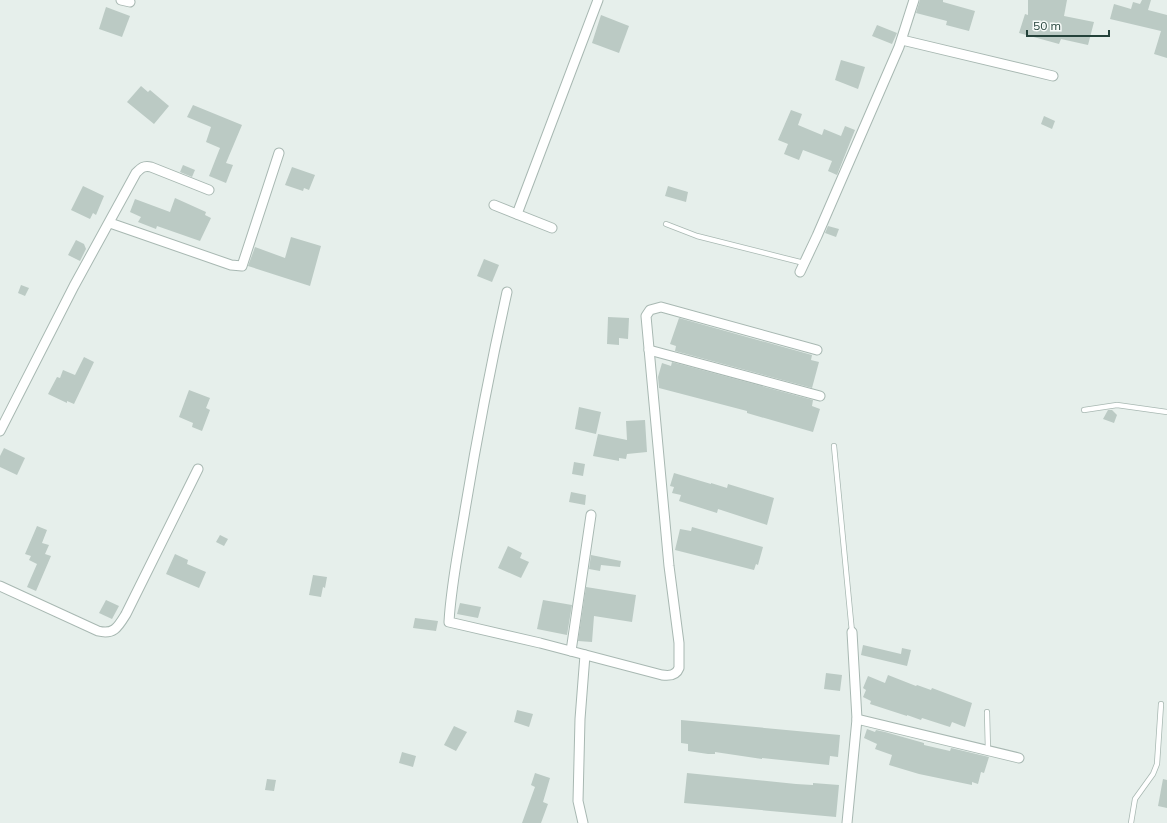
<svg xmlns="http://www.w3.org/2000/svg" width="1167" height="823" viewBox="0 0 1167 823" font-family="Mulish,sans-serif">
<rect width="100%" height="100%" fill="#e6efeb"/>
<g fill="#bbcac4">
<polygon points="920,0 943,0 943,2 975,11 969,31 946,25 947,21 916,13"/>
<polygon points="1028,0 1067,0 1064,16 1094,22 1088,45 1061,39 1059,44 1019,33 1025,14 1028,15"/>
<polygon points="1142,0 1151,0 1148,10 1167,15 1167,58 1154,54 1161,31 1110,19 1114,4 1131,9 1133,2 1140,4"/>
<polygon points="106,7 130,16 122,37 99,29"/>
<polygon points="601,15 629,26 619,53 592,43"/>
<polygon points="877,25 897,33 892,44 872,36"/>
<polygon points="841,60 865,67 858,89 835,80"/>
<polygon points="141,86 148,92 150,90 169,106 154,124 127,102"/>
<polygon points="193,105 242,125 226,163 233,165 226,183 209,176 220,148 206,142 211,127 187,117"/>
<polygon points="791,110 802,114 798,125 822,135 824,129 841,136 845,126 855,130 837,175 828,171 832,161 803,150 799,160 784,154 788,144 778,140"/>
<polygon points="1044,116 1055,121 1052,129 1041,124"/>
<polygon points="183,165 195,170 192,177 180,172"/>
<polygon points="292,167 315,175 309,190 304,188 303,191 285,185"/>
<polygon points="83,186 104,196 96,215 93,213 90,219 71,210"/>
<polygon points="668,186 688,192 686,202 665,196"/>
<polygon points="175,198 206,212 205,215 211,218 200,241 157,226 156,229 138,222 141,217 130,212 135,199 170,212"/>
<polygon points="828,226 839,229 836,237 825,233"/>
<polygon points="291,237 321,246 310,286 248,266 255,247 285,258"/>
<polygon points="76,240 84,244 86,249 80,261 68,255"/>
<polygon points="484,259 499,265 492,282 477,276"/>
<polygon points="21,285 29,288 25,296 18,293"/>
<polygon points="608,317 629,318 628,339 619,338 619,345 607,344"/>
<polygon points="679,318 812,355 811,360 819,362 812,388 675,351 676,346 670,344"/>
<polygon points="84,357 94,362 74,404 67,401 67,403 48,394 57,377 60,378 63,370 75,375"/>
<polygon points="672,362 813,400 812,406 820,409 813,432 747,413 747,411 659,388 658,377 662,363 671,366"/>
<polygon points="189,390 210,398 206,408 210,410 202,431 192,427 193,423 179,417"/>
<polygon points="579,407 601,412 596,434 575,429"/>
<polygon points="1108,410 1112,410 1117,415 1114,423 1103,419"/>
<polygon points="645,420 647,452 627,454 626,459 619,458 619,461 593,456 598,434 627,440 626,421"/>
<polygon points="4,448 25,458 17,475 0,467 0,456"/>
<polygon points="574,462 585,464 583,476 572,474"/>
<polygon points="674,473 711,484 711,483 727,488 728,484 774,498 767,525 718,509 717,513 679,501 681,495 672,493 674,487 670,486"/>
<polygon points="571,492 586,495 585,505 569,502"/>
<polygon points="37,526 47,530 42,543 49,545 45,554 51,556 36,591 27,587 37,564 29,560 31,556 25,554"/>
<polygon points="692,527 763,547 758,565 756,564 754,570 675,550 680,529 691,531"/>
<polygon points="220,535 228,539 224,546 216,542"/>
<polygon points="508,546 522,553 520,558 529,562 521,578 498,568"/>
<polygon points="175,554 188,560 187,564 206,572 199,588 166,574"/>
<polygon points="591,555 621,561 620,567 601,565 600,571 589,569"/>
<polygon points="313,575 327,577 325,588 323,587 321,597 309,595"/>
<polygon points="586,587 636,595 632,622 594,616 592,642 578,641"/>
<polygon points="106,600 119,606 112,619 99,613"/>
<polygon points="543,600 572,605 567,635 537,629"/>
<polygon points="460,603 481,607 478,618 457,614"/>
<polygon points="415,618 438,621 436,631 413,628"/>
<polygon points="863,645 901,654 902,648 911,650 907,666 861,655"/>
<polygon points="826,673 842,675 840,691 824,689"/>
<polygon points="888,675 916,686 917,685 931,690 932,688 972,703 965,727 952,722 950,727 922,718 921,720 907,715 907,716 870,704 871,701 863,697 866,690 863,688 868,676 885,683"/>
<polygon points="517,710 533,714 529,727 514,722"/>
<polygon points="681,720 840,735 838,757 830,756 829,765 762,758 762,759 715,752 715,754 708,754 688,751 688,744 681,743"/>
<polygon points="454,726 467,732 456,751 444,745"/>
<polygon points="867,729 875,732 876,730 885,732 924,743 924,745 950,751 951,748 989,757 984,773 981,772 978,784 972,782 972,785 919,774 889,765 892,755 875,749 877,744 864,738"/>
<polygon points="402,752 416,756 413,767 399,763"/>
<polygon points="535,773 550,778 543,802 548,804 541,823 522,823 535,787 531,785"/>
<polygon points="687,773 796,784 813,785 813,783 839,785 836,817 684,803"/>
<polygon points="267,779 276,780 274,791 265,790"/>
<polygon points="1163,779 1167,780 1167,808 1158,806"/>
</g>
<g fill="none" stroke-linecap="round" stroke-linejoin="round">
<defs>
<g id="service">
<polyline points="666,224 697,236 804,263"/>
<polyline points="1084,410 1117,405 1167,412"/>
<polyline points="834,446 852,632"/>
<polyline points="987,712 988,751"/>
<polyline points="1131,823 1135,799 1153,774 1157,764 1161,704"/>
</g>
<g id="minor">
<polyline points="121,0 130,2"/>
<polyline points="902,40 1053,76"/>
<polyline points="494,205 552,228"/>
<polyline points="517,214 598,0"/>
<polyline points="110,223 231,265 242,266 279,153"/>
<polyline points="800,272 817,236 899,47 914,0"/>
<path d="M507 292C491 364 477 437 465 510 459 547 451 585 449 622L540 643 662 675C669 676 676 676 679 668V643L669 566 646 316 650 310 661 307 817 350"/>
<polyline points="649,350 820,396"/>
<path d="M0 431 74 286 136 173C141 168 144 165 151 167L209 190"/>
<path d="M0 586 98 631C114 635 118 627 126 614L198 469"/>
<polyline points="571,651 591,515"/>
<polyline points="857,719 1019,758"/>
<polyline points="583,823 578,801 580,719 585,655"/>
<polyline points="847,823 857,719 852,632"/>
</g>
</defs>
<use href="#service" stroke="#a8b8b2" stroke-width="6"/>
<use href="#minor" stroke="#a8b8b2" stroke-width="11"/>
<use href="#service" stroke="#fff" stroke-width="4.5"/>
<use href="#minor" stroke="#fff" stroke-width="9"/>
</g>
<path d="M1027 30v6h82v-6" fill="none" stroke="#24423a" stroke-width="2"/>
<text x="1033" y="30" font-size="12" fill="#24423a" stroke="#f7fbf9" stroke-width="3" paint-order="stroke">50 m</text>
</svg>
